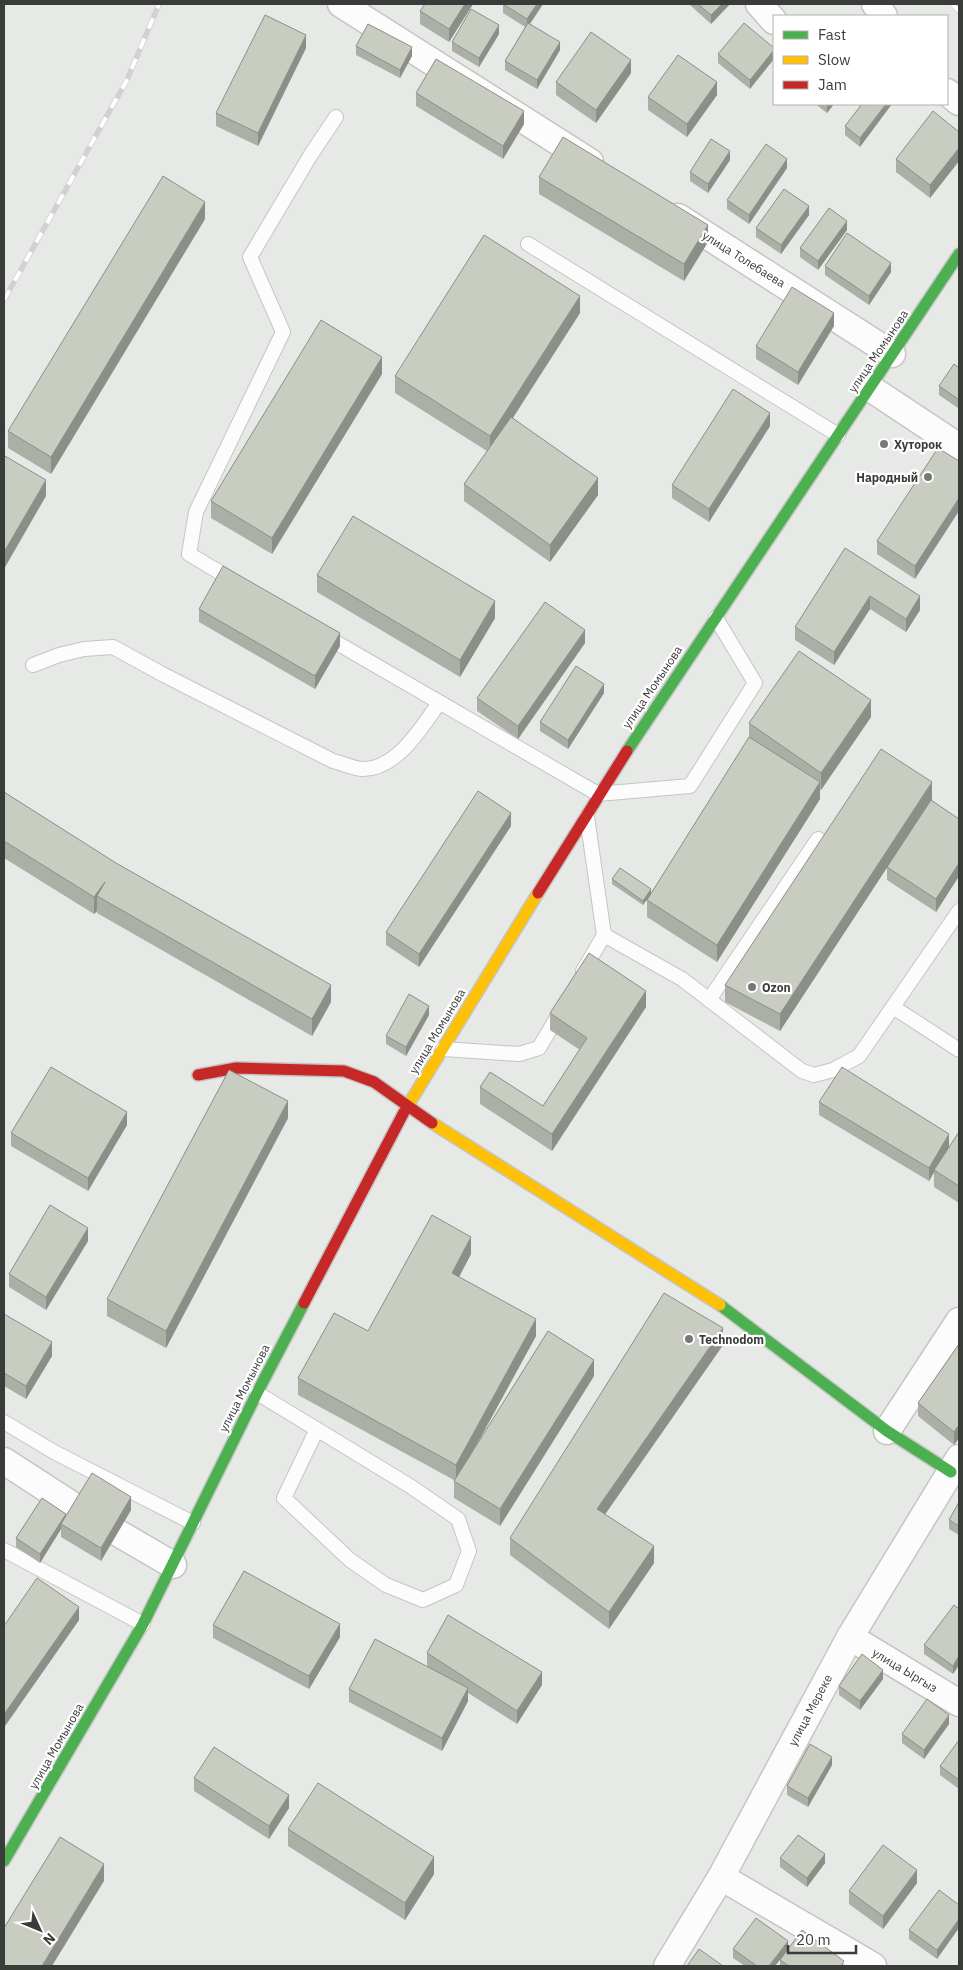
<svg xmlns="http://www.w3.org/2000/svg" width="963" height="1970" viewBox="0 0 963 1970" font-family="'IBM Plex Sans',sans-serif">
<rect width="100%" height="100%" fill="#e6e9e6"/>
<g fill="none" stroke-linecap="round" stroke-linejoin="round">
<defs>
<g id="lane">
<polyline points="528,244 838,435"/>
<polyline points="236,582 189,554 196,512 283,332 250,257 310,156 336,117"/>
<polyline points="325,636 598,794 690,786 755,683 716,618"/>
<path d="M33 665 59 655 84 649 113 647 164 675 333 761C342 763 354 769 363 769 397 769 421 728 439 703"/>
<polyline points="604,935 682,979 802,1071 814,1075 833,1070 859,1056 959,911"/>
<polyline points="583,971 604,935 587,817"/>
<polyline points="709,1000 818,839"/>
<polyline points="893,1007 959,1050"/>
<polyline points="443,1049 519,1054 539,1048 559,1014"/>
<polyline points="257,1393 410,1486 458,1519 469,1551 456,1585 423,1600 386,1585 350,1560 284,1498 317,1429"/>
<polyline points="4,1422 54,1452 193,1523"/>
<polyline points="4,1550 143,1624"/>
</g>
<g id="street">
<polyline points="341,4 590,162"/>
<polyline points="759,4 774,21"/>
<polyline points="875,4 884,16"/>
<polyline points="947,92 959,102"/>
<polyline points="678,217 892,354"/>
<polyline points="870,388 959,447"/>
<polyline points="887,1431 959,1321"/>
<polyline points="4,1461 78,1509"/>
<polyline points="118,1533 173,1565"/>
<polyline points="850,1637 959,1703"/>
<polyline points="721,1877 873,1966"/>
<polyline points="667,1966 721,1877 850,1637 959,1458"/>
</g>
<g id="fast">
<polyline points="627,751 959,254"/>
<polyline points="720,1305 887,1431 951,1472"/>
<polyline points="4,1861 143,1624 257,1393 304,1303"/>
</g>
<g id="slow">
<polyline points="404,1112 538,893"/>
<polyline points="432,1123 720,1305"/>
</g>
<g id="jam">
<polyline points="538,893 627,751"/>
<polyline points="198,1075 236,1068 344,1071 374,1082 432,1123"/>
<polyline points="304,1303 404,1112"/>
</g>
</defs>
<use href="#lane" stroke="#c4c6c4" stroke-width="16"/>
<use href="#street" stroke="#c4c6c4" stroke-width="29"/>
<use href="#fast" stroke="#c4c6c4" stroke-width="14"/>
<use href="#slow" stroke="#c4c6c4" stroke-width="14"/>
<use href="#jam" stroke="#c4c6c4" stroke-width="14"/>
<use href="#lane" stroke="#fbfcfb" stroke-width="14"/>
<use href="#street" stroke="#fbfcfb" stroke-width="26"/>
<use href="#fast" stroke="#4caf50" stroke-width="11"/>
<use href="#slow" stroke="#ffc107" stroke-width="11"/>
<use href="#jam" stroke="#c62828" stroke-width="11"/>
<defs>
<g id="rail">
<polyline points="952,4 959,11"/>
<polyline points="4,300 127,80 159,4"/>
</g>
</defs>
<use href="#rail" stroke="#d0d1d0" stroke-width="5.5"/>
<use href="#rail" stroke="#fff" stroke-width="4" stroke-dasharray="11" stroke-linecap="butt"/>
</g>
<g fill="#acafa6">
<polygon points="425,4 473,4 449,42 420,24 420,11"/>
<polygon points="503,4 543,4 530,24 560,50 537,89 505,70 505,61 525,27 503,13"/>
<polygon points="690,4 730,4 711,24 690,5"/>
<polygon points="499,34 479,67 452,51 452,42"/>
<polygon points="356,46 412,56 400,78 356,55"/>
<polygon points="306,48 258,146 216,126 216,113"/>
<polygon points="774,48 750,89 718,63 718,54"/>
<polygon points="631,73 596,123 556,95 556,82"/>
<polygon points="416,93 524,124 503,159 416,106"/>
<polygon points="717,95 687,137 648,110 648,97"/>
<polygon points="815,104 834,104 827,113"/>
<polygon points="862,104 860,147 845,135 845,126"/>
<polygon points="959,132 959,161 930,198 896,172 896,159"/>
<polygon points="730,160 708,193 690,181 690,172"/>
<polygon points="787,168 749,224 727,209 727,200"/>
<polygon points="539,177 708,242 684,281 539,194"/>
<polygon points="809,215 781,254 756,237 756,228"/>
<polygon points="205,219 51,474 8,448 8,431"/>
<polygon points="847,230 818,270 800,257 800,248"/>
<polygon points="825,266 891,272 869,305 825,275"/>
<polygon points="580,313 513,418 598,495 550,562 464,501 464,484 487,451 395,393 395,376"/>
<polygon points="834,326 798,385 756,359 756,346"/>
<polygon points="959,368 959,407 958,408 939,395 939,386"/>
<polygon points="382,374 272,554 211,518 211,501"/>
<polygon points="770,426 709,522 672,498 672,485"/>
<polygon points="959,461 915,579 877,554 877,541"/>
<polygon points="845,548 920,610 906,632 870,609 834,665 795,640 795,627"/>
<polygon points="317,575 495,618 460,677 317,592"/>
<polygon points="199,609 340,646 315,689 199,622"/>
<polygon points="585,643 518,739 477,711 477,698"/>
<polygon points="604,693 568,749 540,731 540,722"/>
<polygon points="871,717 821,790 820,789 820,799 717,962 647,917 647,900 749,738 749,723"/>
<polygon points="4,792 331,1002 312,1036 97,913 97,911 94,914 4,858"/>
<polygon points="932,799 924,811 959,819 959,876 936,912 887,880 887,867 780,1031 725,1002 725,985"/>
<polygon points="511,826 419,967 386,945 386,932"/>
<polygon points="612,879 651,894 643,905 612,884"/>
<polygon points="646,1007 552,1151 480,1104 480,1087 543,1106 580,1050 550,1030 550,1013"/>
<polygon points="429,1015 406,1056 386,1044 386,1036"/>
<polygon points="819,1102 949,1147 941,1159 959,1132 959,1203 934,1187 934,1172 929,1181 819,1115"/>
<polygon points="288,1118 166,1348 107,1316 107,1299"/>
<polygon points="127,1125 88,1191 11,1146 11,1133"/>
<polygon points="88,1241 46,1310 9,1287 9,1274"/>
<polygon points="471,1254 459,1277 536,1336 475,1448 594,1376 500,1526 454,1498 454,1480 298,1395 298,1378 368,1331"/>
<polygon points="4,1314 52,1356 26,1399 4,1386"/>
<polygon points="959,1344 959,1438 954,1445 918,1416 918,1403"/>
<polygon points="723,1345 605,1514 654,1563 609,1629 510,1555 510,1538"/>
<polygon points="959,1502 959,1535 949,1529 949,1520"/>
<polygon points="131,1510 101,1561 61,1537 61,1529 40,1563 16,1547 16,1538 66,1517"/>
<polygon points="959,1609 959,1665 953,1674 924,1654 924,1645"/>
<polygon points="79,1620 5,1726 4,1725 4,1626"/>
<polygon points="213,1625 340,1637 309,1689 213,1638"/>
<polygon points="427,1653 542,1685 517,1724 468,1693 468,1701 442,1751 349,1702 349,1689 427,1666"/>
<polygon points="883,1679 860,1710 839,1695 839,1686"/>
<polygon points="949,1724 924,1759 902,1743 902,1734"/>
<polygon points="959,1740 959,1789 940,1775 940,1766"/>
<polygon points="832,1765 808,1807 787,1795 787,1786"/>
<polygon points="194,1778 289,1808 269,1839 194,1791"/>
<polygon points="288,1829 434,1874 405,1920 288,1846"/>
<polygon points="780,1858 825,1863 807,1887 780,1867"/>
<polygon points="917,1883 883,1929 849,1904 849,1891"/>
<polygon points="939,1890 937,1959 909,1939 909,1930"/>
<polygon points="733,1949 775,1966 745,1966 733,1958"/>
<polygon points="780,1960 844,1966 780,1966"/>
</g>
<g fill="#8c8f87">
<polygon points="465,4 473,4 449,42 449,29"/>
<polygon points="537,4 543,4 527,28 527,19"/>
<polygon points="722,4 730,4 711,24 711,15"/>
<polygon points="499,25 499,34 479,67 479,58"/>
<polygon points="306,35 306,48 258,146 258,133"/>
<polygon points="560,42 560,50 537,89 537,80"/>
<polygon points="412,47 412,56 400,78 400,70"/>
<polygon points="774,50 774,59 750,89 750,80"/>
<polygon points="631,60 631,73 596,123 596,110"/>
<polygon points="717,82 717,95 687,137 687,124"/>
<polygon points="827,104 834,104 827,113"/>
<polygon points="886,104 892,104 860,147 860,138"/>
<polygon points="524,111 524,124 503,159 503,146"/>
<polygon points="959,148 959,161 930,198 930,185"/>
<polygon points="730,151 730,160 708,193 708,184"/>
<polygon points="787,159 787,168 749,224 749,215"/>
<polygon points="205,202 205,219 51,474 51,457"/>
<polygon points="809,206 809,215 781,254 781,245"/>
<polygon points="847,221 847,230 818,270 818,261"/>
<polygon points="708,225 708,242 684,281 684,264"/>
<polygon points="891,263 891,272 869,305 869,296"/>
<polygon points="580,296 580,313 490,453 490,436"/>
<polygon points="834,313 834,326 798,385 798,372"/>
<polygon points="382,357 382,374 272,554 272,538"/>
<polygon points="770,413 770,426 709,522 709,509"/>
<polygon points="598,478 598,495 550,562 550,545"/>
<polygon points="46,480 46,496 4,569 4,552"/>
<polygon points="959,498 959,511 915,579 915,566"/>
<polygon points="870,596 870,609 834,665 834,652"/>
<polygon points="920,596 920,610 906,632 906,619"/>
<polygon points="495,601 495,618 460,677 460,660"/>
<polygon points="585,630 585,643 518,739 518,726"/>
<polygon points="340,633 340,646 315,689 315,676"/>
<polygon points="604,684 604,693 568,749 568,740"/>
<polygon points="871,700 871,717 821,790 821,773"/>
<polygon points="820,782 820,799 717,962 717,945"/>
<polygon points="932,782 932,799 780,1031 780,1014"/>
<polygon points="511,813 511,826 419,967 419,954"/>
<polygon points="959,863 959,876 936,912 936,899"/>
<polygon points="105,882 97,896 97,911 94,914 94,897"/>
<polygon points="651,889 651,894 643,905 643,901"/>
<polygon points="331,985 331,1002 312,1036 312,1019"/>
<polygon points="646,991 646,1007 552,1151 552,1134"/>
<polygon points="429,1006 429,1015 406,1056 406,1047"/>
<polygon points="288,1101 288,1118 166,1348 166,1331"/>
<polygon points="127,1112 127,1125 88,1191 88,1178"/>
<polygon points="949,1134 949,1147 929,1181 929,1168"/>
<polygon points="88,1228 88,1241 46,1310 46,1297"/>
<polygon points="471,1237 471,1254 452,1290 452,1273"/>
<polygon points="536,1319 536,1336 456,1482 456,1465"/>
<polygon points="723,1328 723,1345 597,1526 597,1509"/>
<polygon points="52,1342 52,1356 26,1399 26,1386"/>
<polygon points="594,1360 594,1376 500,1526 500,1509"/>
<polygon points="959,1425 959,1438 954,1445 954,1432"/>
<polygon points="131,1497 131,1510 101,1561 101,1548"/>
<polygon points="66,1514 66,1523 61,1524 61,1529 40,1563 40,1554"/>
<polygon points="654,1546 654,1563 609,1629 609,1612"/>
<polygon points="79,1607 79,1620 5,1726 5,1713"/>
<polygon points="340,1624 340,1637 309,1689 309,1676"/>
<polygon points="959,1656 959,1665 953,1674 953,1666"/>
<polygon points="883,1670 883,1679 860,1710 860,1701"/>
<polygon points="542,1672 542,1685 517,1724 517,1711"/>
<polygon points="468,1688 468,1701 442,1751 442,1738"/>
<polygon points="949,1715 949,1724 924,1759 924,1750"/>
<polygon points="832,1757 832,1765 808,1807 808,1798"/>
<polygon points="289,1795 289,1808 269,1839 269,1826"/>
<polygon points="825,1854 825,1863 807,1887 807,1878"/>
<polygon points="434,1857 434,1874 405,1920 405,1903"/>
<polygon points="104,1864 104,1881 52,1966 42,1966"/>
<polygon points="917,1870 917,1883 883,1929 883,1916"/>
<polygon points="959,1919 959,1928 937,1959 937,1950"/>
<polygon points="788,1941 788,1950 775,1966 769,1966"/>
</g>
<g fill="#c8ccc1" stroke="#8c8f87">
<polygon points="425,4 465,4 449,29 420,11"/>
<polygon points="503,4 537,4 527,19"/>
<polygon points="698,4 722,4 711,15"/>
<polygon points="471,9 499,25 479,58 452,42"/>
<polygon points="265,15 306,35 258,133 216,113"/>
<polygon points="528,23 560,42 537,80 505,61"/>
<polygon points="744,23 774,48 774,50 750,80 718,54"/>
<polygon points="368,24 412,47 400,70 356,46"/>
<polygon points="591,32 631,60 596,110 556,82"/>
<polygon points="678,55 717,82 687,124 648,97"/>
<polygon points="436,59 524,111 503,146 416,93"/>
<polygon points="862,104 886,104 860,138 845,126"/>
<polygon points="933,111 959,132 959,148 930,185 896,159"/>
<polygon points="563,137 708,225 684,264 539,177"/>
<polygon points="711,139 730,151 708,184 690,172"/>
<polygon points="766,144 787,159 749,215 727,200"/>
<polygon points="163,176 205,202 51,457 8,431"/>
<polygon points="784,189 809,206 781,245 756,228"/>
<polygon points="829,208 847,221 818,261 800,248"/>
<polygon points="847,233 891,263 869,296 825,266"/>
<polygon points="484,235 580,296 490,436 395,376"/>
<polygon points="792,287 834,313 798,372 756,346"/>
<polygon points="321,320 382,357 272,538 211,501"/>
<polygon points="954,364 959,368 959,398 958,399 939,386"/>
<polygon points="733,389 770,413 709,509 672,485"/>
<polygon points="511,417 598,478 550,545 464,484"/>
<polygon points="938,448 959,461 959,498 915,566 877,541"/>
<polygon points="5,456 46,480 4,552 4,459"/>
<polygon points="353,516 495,601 460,660 317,575"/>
<polygon points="845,548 920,596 906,619 870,596 834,652 795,627"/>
<polygon points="223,566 340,633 315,676 199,609"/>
<polygon points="545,602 585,630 518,726 477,698"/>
<polygon points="799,651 871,700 821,773 749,723"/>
<polygon points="576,666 604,684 568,740 540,722"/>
<polygon points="749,737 820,782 717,945 647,900"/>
<polygon points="881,749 932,782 780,1014 725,985"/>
<polygon points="478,791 511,813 419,954 386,932"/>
<polygon points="4,792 116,863 331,985 312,1019 97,896 105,882 94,897 4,841"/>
<polygon points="931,800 959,819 959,863 936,899 887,867"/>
<polygon points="620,868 651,889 643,901 612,879"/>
<polygon points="589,953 646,991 552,1134 480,1087 490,1072 543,1106 587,1038 550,1013"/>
<polygon points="409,994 429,1006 406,1047 386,1036"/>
<polygon points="51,1067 127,1112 88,1178 11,1133"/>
<polygon points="842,1067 949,1134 929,1168 819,1102"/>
<polygon points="229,1070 288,1101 166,1331 107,1299"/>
<polygon points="959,1132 959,1186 934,1170"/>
<polygon points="50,1205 88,1228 46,1297 9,1274"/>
<polygon points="432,1215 471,1237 452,1273 536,1319 456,1465 298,1378 334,1313 368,1331"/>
<polygon points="664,1293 723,1328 597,1509 654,1546 609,1612 510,1538"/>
<polygon points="4,1314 52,1342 26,1386 4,1373"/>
<polygon points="548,1331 594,1360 500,1509 454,1481"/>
<polygon points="959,1344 959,1425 954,1432 918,1403"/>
<polygon points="92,1473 131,1497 101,1548 61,1524"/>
<polygon points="42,1498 66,1514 40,1554 16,1538"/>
<polygon points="959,1502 959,1526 949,1520"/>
<polygon points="244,1571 340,1624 309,1676 213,1625"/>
<polygon points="37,1578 79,1607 5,1713 4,1712 4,1626"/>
<polygon points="954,1605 959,1609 959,1656 953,1666 924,1645"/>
<polygon points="448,1615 542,1672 517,1711 427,1653"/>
<polygon points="375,1639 468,1688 442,1738 349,1689"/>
<polygon points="862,1654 883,1670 860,1701 839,1686"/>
<polygon points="927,1699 949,1715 924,1750 902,1734"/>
<polygon points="959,1740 959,1780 940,1766"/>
<polygon points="810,1744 832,1757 808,1798 787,1786"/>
<polygon points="214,1747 289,1795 269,1826 194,1778"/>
<polygon points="318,1783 434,1857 405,1903 288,1829"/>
<polygon points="798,1835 825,1854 807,1878 780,1858"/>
<polygon points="60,1837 104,1864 42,1966 4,1966 4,1928"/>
<polygon points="883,1845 917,1870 883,1916 849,1891"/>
<polygon points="939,1890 959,1905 959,1919 937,1950 909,1930"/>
<polygon points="756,1918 788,1941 769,1966 757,1966 733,1949"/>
<polygon points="802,1930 844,1961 841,1966 789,1966 780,1960"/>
<polygon points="699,1949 723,1966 687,1966"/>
</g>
<g fill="#767976" stroke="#fff" stroke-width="2">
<circle cx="884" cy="444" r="5"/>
<circle cx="928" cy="477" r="5"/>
<circle cx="752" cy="987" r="5"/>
<circle cx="689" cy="1339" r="5"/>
</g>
<g text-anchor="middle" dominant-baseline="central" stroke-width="4.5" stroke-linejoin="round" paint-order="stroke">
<g font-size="12" fill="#3a3c3a" stroke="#fff">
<text transform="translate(744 259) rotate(32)">улица Толебаева</text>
<text transform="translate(878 351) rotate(-56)">улица Момынова</text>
<text transform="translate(652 687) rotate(-56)">улица Момынова</text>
<text transform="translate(437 1031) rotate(-59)">улица Момынова</text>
<text transform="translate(244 1388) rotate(-63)">улица Момынова</text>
<text transform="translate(905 1670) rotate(31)">улица Ыргыз</text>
<text transform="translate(810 1710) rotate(-62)">улица Мереке</text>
<text transform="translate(56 1746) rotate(-60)">улица Момынова</text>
</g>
<g font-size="12" font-weight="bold" fill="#3a3c3a" stroke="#fff" text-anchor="start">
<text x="894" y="444">Хуторок</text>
<text x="918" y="477" text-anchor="end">Народный</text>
<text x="762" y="987">Ozon</text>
<text x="699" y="1339">Technodom</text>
</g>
</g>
<rect width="963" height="1970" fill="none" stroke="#3a3c3a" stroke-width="10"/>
<rect x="773" y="15" width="175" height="90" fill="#ffffff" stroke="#b0b1b0"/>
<rect x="783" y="31" width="25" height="8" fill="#4caf50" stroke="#b0b1b0"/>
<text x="818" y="40" font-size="15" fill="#3a3c3a">Fast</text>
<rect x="783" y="56" width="25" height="8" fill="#ffc107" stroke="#b0b1b0"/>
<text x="818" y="65" font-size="15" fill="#3a3c3a">Slow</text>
<rect x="783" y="81" width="25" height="8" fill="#c62828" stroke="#b0b1b0"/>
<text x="818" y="90" font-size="15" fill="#3a3c3a">Jam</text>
<g transform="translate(40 1930) rotate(134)" stroke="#ffffff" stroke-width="4" paint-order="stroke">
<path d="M0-4L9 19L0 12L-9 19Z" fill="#3a3c3a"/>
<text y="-8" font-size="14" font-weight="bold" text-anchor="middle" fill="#3a3c3a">N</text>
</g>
<path d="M788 1945v8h68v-8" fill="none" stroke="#3a3c3a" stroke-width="2.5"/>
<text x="796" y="1945" font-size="15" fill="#3a3c3a" stroke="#ffffff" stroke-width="4" paint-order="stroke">20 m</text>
</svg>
